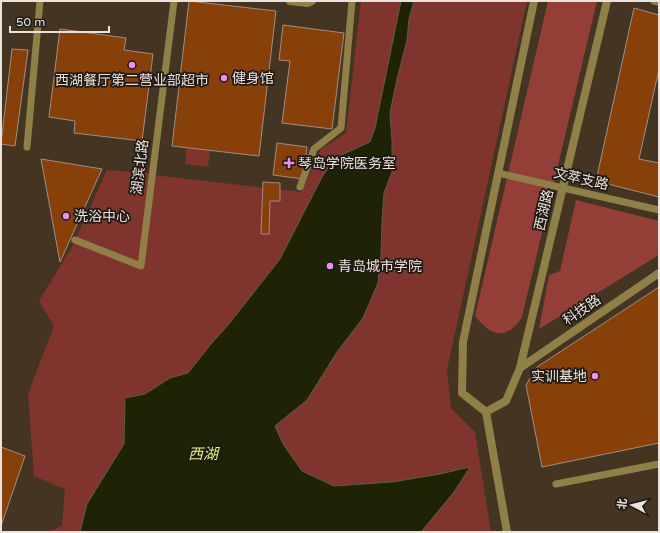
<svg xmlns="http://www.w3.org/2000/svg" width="660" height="533" viewBox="0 0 660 533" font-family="'Varela Round','Noto Sans SC',sans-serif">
<rect width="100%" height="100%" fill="#3a3024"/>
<rect fill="#443523" x="1" y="1" width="658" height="531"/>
<g fill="#7f352e">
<polygon points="361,1 527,1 447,370 451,408 475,432 491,532 49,532 62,526 65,489 34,476 28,394 54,326 39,301 72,247 107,170 146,173 161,176 301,192 321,149 346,133"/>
<polygon points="190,117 214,120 208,167 185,164"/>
</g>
<g fill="#933f37">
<path d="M548 1H597L522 317C520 320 517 325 514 327 498 341 486 329 475 316Z"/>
<polygon points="576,200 659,221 659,255 539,329 549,275 560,271"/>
</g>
<polygon fill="#1e2306" stroke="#5b5d46" points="401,1 414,1 409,19 407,40 397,79 390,113 392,141 392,172 384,193 382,222 381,255 378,283 363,318 337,352 307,400 275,426 283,444 302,471 334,486 392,482 440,474 470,467 454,492 421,532 80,532 87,504 124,444 125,398 145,394 170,378 188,373 211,344 229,324 280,259 322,177 335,158 370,142 375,128"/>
<g fill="#884009" stroke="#9f8e84">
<polygon points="189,1 276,11 259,156 172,146"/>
<polygon points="634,8 659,15 659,69 639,159 659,163 659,197 596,181"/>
<polygon points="283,25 344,33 332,129 282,123 290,61 279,60"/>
<polygon points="60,29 126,38 124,50 153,54 142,141 74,133 75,121 49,117"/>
<polygon points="12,49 28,50 15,146 1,144"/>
<polygon points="277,143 307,147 303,179 273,175"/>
<polygon points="41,159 102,169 60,262"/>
<polygon points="263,182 280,183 280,201 270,201 269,234 261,234"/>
<polygon points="659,287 659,443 542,467 526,385 537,367"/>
<polygon points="1,447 25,456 1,526"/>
</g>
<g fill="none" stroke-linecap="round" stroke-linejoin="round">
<g stroke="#8f8047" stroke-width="7">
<polyline points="654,1 659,2"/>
<polyline points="27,147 40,1"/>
<polyline points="498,173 659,210"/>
<polyline points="300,187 314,149 341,128 352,1"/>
<polyline points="75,240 141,266 174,1"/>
<polyline points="556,484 659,464"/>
</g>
<g stroke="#8f8047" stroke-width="8">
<polyline points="290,1 308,3 312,1"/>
<polyline points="534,1 463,342 462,393 486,412 506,401 520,368 607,1"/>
<polyline points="520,368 659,273"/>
<polyline points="486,412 507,532"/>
</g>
</g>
<g fill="#eb8dfc" stroke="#1e1913" stroke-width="1.5">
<circle cx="132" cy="65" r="4"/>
<circle cx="224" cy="78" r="4"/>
<path d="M287 157h4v4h4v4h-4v4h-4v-4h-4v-4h4z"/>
<circle cx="66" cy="216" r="4"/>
<circle cx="330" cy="266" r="4"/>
<circle cx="595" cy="376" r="4"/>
</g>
<g text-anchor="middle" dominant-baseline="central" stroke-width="3.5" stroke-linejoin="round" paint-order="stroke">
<g font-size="14" fill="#eae3dc" stroke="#1e1913" text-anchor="start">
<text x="232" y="78">健身馆</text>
<text x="132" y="80" text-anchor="middle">西湖餐厅第二营业部超市</text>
<text x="298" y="163">琴岛学院医务室</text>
<text x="74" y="216">洗浴中心</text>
<text x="338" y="266">青岛城市学院</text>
<text x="587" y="376" text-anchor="end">实训基地</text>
</g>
<g font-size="14" fill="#eae3dc" stroke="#1e1913">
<text transform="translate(140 167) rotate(-83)">湖滨北路</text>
<text transform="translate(581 179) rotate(13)">文萃支路</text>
<text transform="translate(544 210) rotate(-77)">西湖路</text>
<text transform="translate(582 310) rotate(-34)">科技路</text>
</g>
<g font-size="15" font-style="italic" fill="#ddf17b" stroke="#1e1913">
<text x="203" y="454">西湖</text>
</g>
</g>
<rect width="660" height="533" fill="none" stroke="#eae3dc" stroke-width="4"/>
<g transform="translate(632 505) rotate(277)" stroke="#1e1913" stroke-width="3" paint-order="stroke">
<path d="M0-3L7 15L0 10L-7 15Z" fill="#eae3dc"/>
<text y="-6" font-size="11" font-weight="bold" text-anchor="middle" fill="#eae3dc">北</text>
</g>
<path d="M10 26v6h99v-6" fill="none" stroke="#eae3dc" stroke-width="2"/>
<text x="16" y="26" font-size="12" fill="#eae3dc" stroke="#1e1913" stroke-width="3" paint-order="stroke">50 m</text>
</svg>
